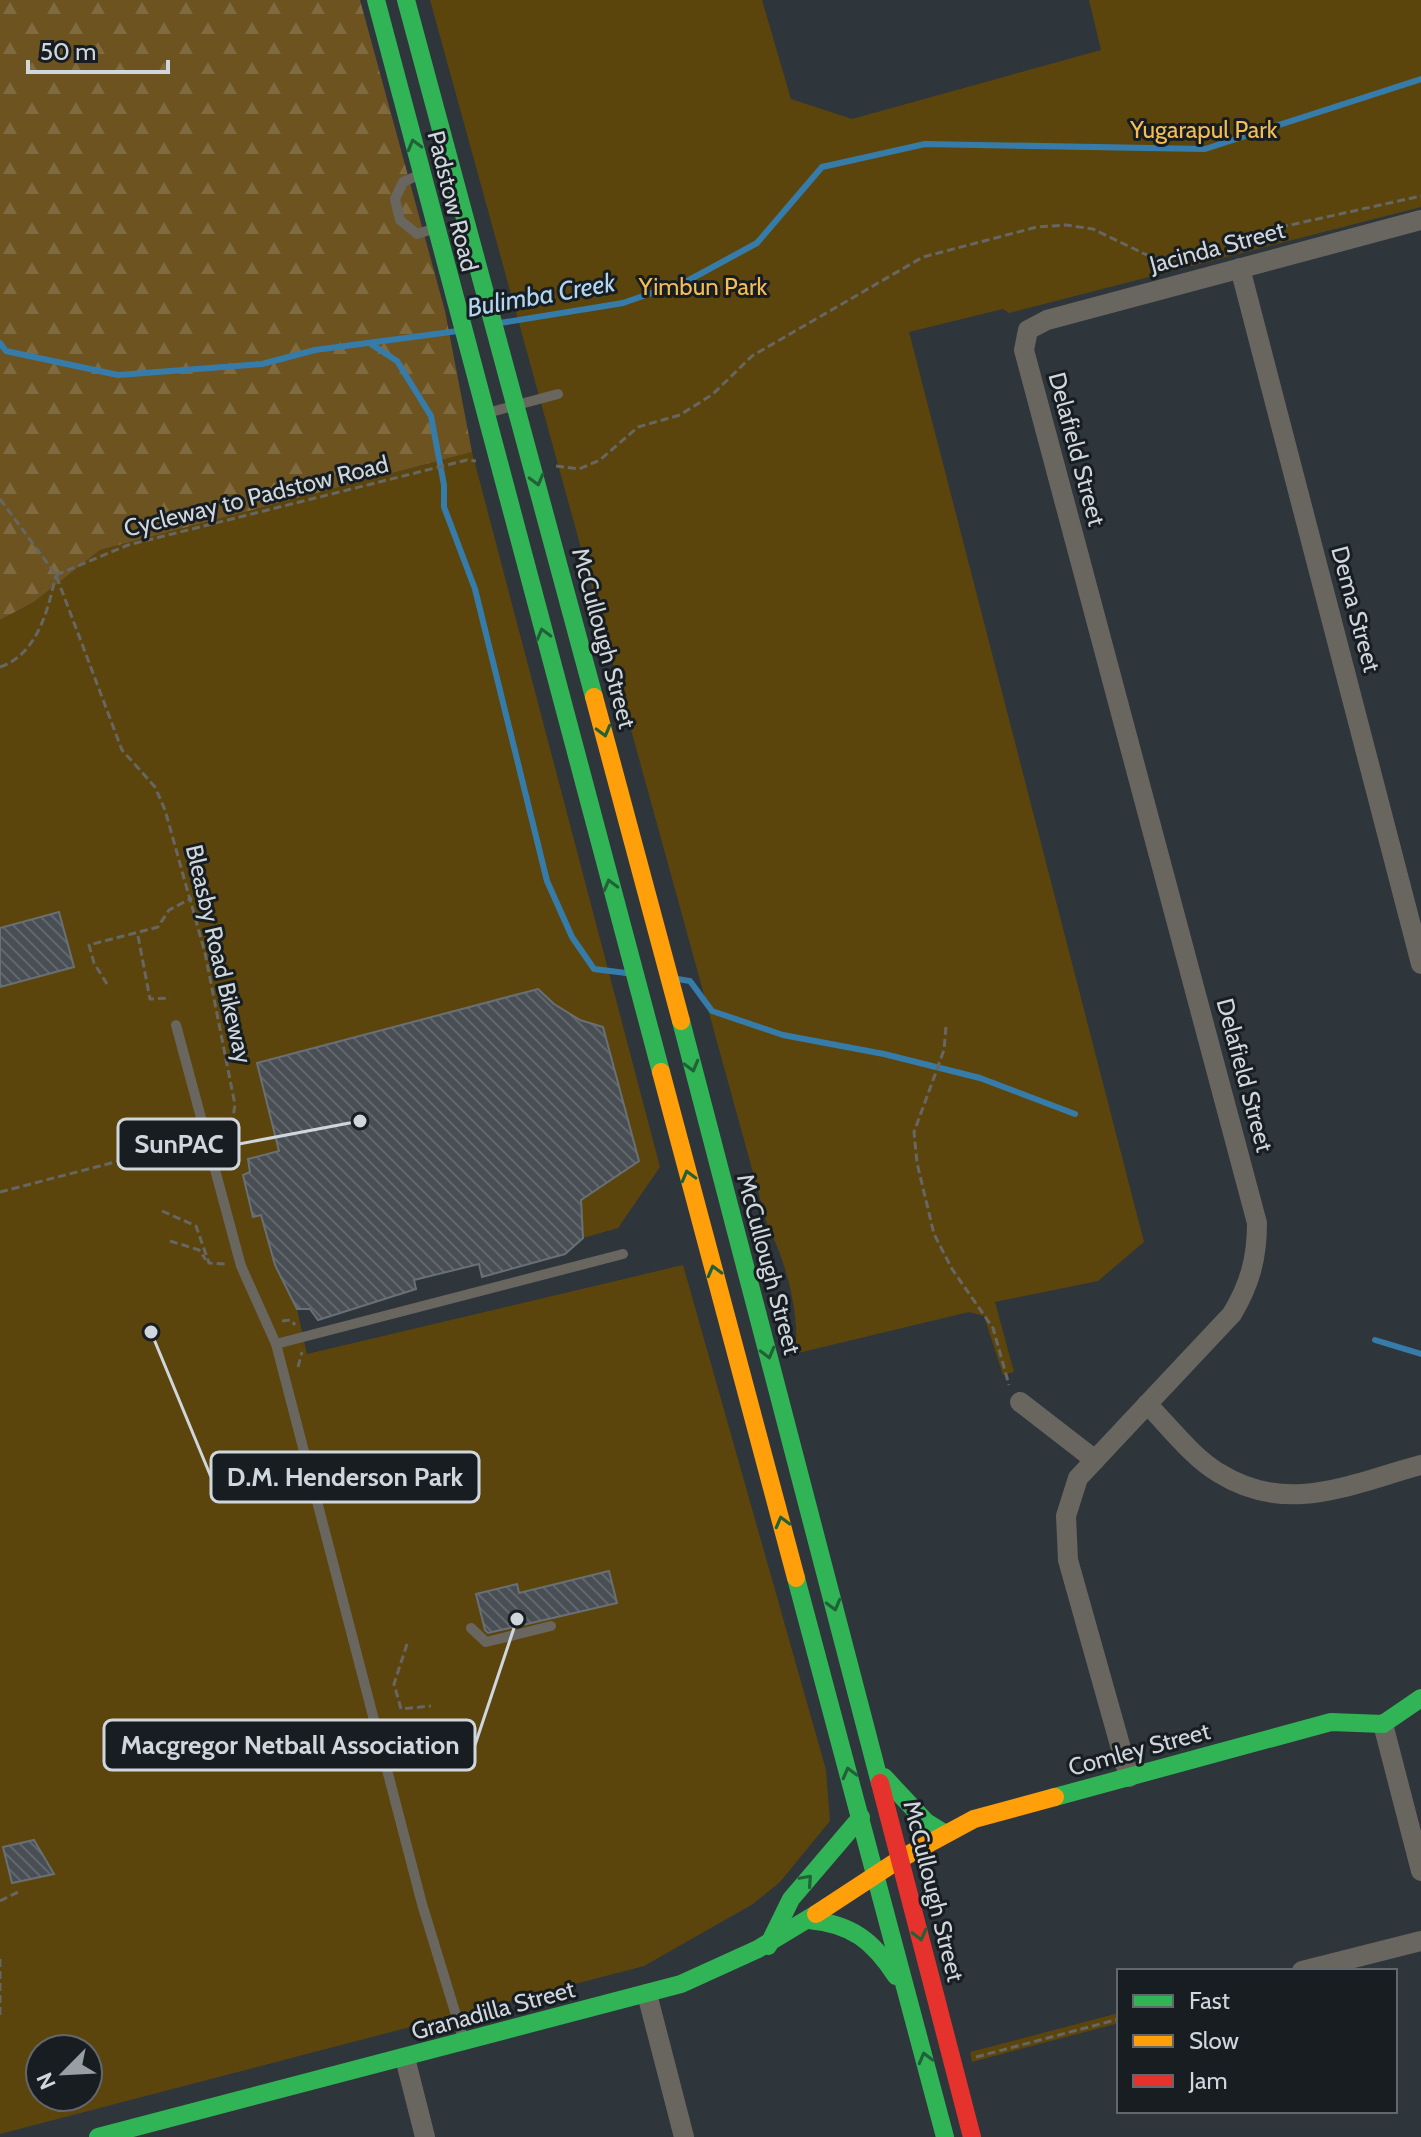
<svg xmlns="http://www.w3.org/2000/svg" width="1421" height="2137" viewBox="0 0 1421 2137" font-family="Cabin,sans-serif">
<defs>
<pattern id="forest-firs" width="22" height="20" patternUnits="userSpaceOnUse" patternTransform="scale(2)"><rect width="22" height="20" fill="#6c5320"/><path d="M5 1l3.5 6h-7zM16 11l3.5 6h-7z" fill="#806b40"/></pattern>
<pattern id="building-back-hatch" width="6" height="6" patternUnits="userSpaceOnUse" patternTransform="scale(2)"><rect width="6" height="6" fill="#484e53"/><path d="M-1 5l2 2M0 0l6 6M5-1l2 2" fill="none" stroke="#61676b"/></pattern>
</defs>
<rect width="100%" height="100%" fill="#2e353b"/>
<g fill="#5c450c" fill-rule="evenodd">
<path d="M430 0H762L791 99 852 119 1101 50 1089 0H1421V207L1009 313 1003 309 909 332 1144 1242 1098 1281 995 1302 1014 1372 1003 1375 984 1316 969 1312 794 1354C802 1319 785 1258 768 1227Z"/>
<path d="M472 452 660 1167 618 1228 583 1238 565 1254 482 1277 478 1265 414 1280 416 1289 318 1320 310 1309H297L307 1354 683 1265 826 1770 830 1821 780 1882 753 1904 644 1966 0 2134V620L34 602 100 550ZM40 2049H88V2097H40Z"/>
<polygon points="1119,2013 1119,2023 972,2062 970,2052"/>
</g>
<polygon fill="url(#forest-firs)" points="0,0 360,0 445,311 472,452 100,550 34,602 0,620"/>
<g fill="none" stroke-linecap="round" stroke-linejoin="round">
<g stroke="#367caa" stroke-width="6">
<polyline points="500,323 623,303 689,280 757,243 822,167 925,144 1205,149 1421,79"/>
<polyline points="0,343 6,351 118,375 262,364 315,350 458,331"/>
<polyline points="371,344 397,361 431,416 444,485 444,507 475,589 547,881 572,937 594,969 626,973"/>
<polyline points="677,979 690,981 712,1011 783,1035 884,1054 980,1078 1075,1114"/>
<polyline points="1375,1340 1421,1354"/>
</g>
</g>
<g fill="url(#building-back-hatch)" stroke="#697075" stroke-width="2">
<polygon points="59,912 74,967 0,987 0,928"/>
<polygon points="538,989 554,1004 580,1020 603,1027 639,1161 581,1200 583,1238 565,1254 482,1277 479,1264 414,1280 416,1289 318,1320 310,1309 297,1309 275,1265 261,1215 253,1217 243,1175 250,1172 248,1159 279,1151 257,1063"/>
<polygon points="609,1571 617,1603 488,1633 485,1630 476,1594 517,1584 519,1593"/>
<polygon points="34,1840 54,1874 12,1883 3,1847"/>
</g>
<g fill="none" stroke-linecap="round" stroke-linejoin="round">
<g stroke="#666663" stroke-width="3" stroke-dasharray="8 4" stroke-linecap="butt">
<polyline points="556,466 579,469 600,460 638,427 680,415 713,394 752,356 923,257 1037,227 1066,225 1093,229 1153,258 1174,259 1227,239 1421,196"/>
<polyline points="0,499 56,575 122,750 155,787 165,810 205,953 235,1105 232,1123 218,1133"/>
<polyline points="56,575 128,545 467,460 476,461"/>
<path d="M0 667C38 654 48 609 56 575"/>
<polyline points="138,936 150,999 170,998"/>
<polyline points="107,984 94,963 89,945 158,927 169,910 192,898"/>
<polyline points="946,1027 944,1050 914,1132 917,1163 934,1234 952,1269 993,1328 1009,1385"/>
<polyline points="0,1192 192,1142"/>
<polyline points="162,1211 196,1226 209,1263 225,1264"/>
<polyline points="170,1241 199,1250 206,1260"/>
<polyline points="282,1321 291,1320 295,1325"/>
<polyline points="298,1367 302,1352"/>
<polyline points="407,1644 394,1684 401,1709 431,1706"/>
<polyline points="0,1901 20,1891"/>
<polyline points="0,1959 0,2015"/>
<polyline points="976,2057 1119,2019"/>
</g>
<g stroke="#696660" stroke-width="10">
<polyline points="421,174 403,182 395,199 400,220 417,234 433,229"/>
<polyline points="487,413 558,394"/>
<polyline points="176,1025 241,1266 276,1344 422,1904 463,2038"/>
<polyline points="276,1344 623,1254"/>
<polyline points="471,1628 486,1642 551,1626"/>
</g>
<g stroke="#696660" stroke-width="20">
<polyline points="1240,268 1421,964"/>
<polyline points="1020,1402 1095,1460"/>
<path d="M1147 1404C1169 1426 1192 1457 1219 1473 1288 1516 1350 1484 1421 1465"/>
<polyline points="1383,1724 1421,1871"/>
<path d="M1129 1777 1068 1560 1066 1516 1078 1478 1232 1314C1250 1284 1257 1258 1257 1223L1024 350 1028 330 1047 320 1421 220"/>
<polyline points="1302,1971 1421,1941"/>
<polyline points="647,1994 684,2137"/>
<polyline points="405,2058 425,2137"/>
</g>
<g stroke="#30b455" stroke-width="18">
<polyline points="376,0 661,1072"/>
<polyline points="406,0 594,697"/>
<polyline points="681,1021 880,1783"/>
<polyline points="796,1578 945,2137"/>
<polyline points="884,1777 926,1822 944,1833"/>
<polyline points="1055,1797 1331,1722 1383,1724 1421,1698"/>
<path d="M809 1920C852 1924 873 1941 896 1976"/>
<polyline points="768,1946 791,1899 861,1817"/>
<polyline points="98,2137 681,1984 758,1949 816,1914"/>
</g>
<g stroke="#ff9f0a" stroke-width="18">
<polyline points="594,697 681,1021"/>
<polyline points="661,1072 796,1578"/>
<polyline points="816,1914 900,1859 974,1819 1055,1797"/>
</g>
<polyline stroke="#e5322d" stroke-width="18" points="880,1783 972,2137"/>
</g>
<defs><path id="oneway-chevron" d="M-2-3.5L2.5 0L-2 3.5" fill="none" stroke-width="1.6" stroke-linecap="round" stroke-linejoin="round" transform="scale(2)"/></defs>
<g stroke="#226138">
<use href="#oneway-chevron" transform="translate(414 145) rotate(-105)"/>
<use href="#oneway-chevron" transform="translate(537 480) rotate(75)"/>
<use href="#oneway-chevron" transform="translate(543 634) rotate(-105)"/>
<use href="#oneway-chevron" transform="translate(604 731) rotate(75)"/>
<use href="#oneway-chevron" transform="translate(610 885) rotate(-105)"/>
<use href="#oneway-chevron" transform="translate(692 1066) rotate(75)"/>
<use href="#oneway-chevron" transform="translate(688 1176) rotate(-105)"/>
<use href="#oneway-chevron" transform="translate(714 1271) rotate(-105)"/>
<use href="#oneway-chevron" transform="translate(768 1353) rotate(75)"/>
<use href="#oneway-chevron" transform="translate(782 1522) rotate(-105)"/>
<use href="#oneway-chevron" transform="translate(834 1605) rotate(75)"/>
<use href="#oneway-chevron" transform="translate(849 1773) rotate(-105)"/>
<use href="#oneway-chevron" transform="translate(807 1880) rotate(-48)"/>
<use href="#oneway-chevron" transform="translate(920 1935) rotate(76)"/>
<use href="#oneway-chevron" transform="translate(925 2058) rotate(-105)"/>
</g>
<g text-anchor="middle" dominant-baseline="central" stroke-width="6" stroke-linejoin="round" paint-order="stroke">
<g font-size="24" fill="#f4bd53" stroke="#171d21">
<text x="1204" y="129">Yugarapul Park</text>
<text x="703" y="286">Yimbun Park</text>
</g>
<g font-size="24" fill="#cfd7dd" stroke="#171d21">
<text transform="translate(453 201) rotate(76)">Padstow Road</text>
<text transform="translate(1217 247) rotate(-15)">Jacinda Street</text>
<text transform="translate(1077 449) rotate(75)">Delafield Street</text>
<text transform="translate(256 496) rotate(-14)">Cycleway to Padstow Road</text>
<text transform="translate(1356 609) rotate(75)">Dema Street</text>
<text transform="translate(604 638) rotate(75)">McCullough Street</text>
<text transform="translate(219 954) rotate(77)">Bleasby Road Bikeway</text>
<text transform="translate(1245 1075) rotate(75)">Delafield Street</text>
<text transform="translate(769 1264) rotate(75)">McCullough Street</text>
<text transform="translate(1139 1749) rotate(-15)">Comley Street</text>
<text transform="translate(934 1891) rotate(76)">McCullough Street</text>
<text transform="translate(493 2010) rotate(-15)">Granadilla Street</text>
</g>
<g font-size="26" font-style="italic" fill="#b2d6f2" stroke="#171d21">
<text transform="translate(541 295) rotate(-10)">Bulimba Creek</text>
</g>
</g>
<path fill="none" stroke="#cfd7dd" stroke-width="3" d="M360 1121L239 1144M151 1332L211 1477M517 1619L475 1745"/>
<g fill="#cfd7dd" stroke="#171d21" stroke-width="3">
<circle cx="360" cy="1121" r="8"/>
<circle cx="151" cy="1332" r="8"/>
<circle cx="517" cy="1619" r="8"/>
</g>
<g fill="#171d21" stroke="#cfd7dd" stroke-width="3">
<rect x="118" y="1119" width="121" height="50" rx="8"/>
<rect x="211" y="1452" width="268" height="50" rx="8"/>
<rect x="104" y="1720" width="371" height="50" rx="8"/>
</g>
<g font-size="26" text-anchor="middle" font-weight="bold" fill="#cfd7dd">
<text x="179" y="1153">SunPAC</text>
<text x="345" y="1486">D.M. Henderson Park</text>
<text x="290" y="1754">Macgregor Netball Association</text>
</g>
<rect x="1117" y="1969" width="280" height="144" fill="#171d21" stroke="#61676c" stroke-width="2"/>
<rect x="1133" y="1995" width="40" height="12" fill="#30b455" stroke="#61676c" stroke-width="2"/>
<text x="1189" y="2009" font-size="24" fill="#cfd7dd">Fast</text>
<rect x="1133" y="2035" width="40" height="12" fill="#ff9f0a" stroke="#61676c" stroke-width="2"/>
<text x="1189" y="2049" font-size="24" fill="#cfd7dd">Slow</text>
<rect x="1133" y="2075" width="40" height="12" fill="#e5322d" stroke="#61676c" stroke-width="2"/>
<text x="1189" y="2089" font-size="24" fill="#cfd7dd">Jam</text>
<g transform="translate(64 2073) rotate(246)"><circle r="38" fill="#171d21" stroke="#61676c" stroke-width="2"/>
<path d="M0-6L14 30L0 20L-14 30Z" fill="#979ea4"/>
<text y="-12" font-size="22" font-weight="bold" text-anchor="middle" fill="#cfd7dd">N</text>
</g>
<path d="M28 60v12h140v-12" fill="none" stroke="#cfd7dd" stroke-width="4"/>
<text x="40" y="60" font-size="24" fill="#cfd7dd" stroke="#171d21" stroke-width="6" paint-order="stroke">50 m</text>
</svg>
